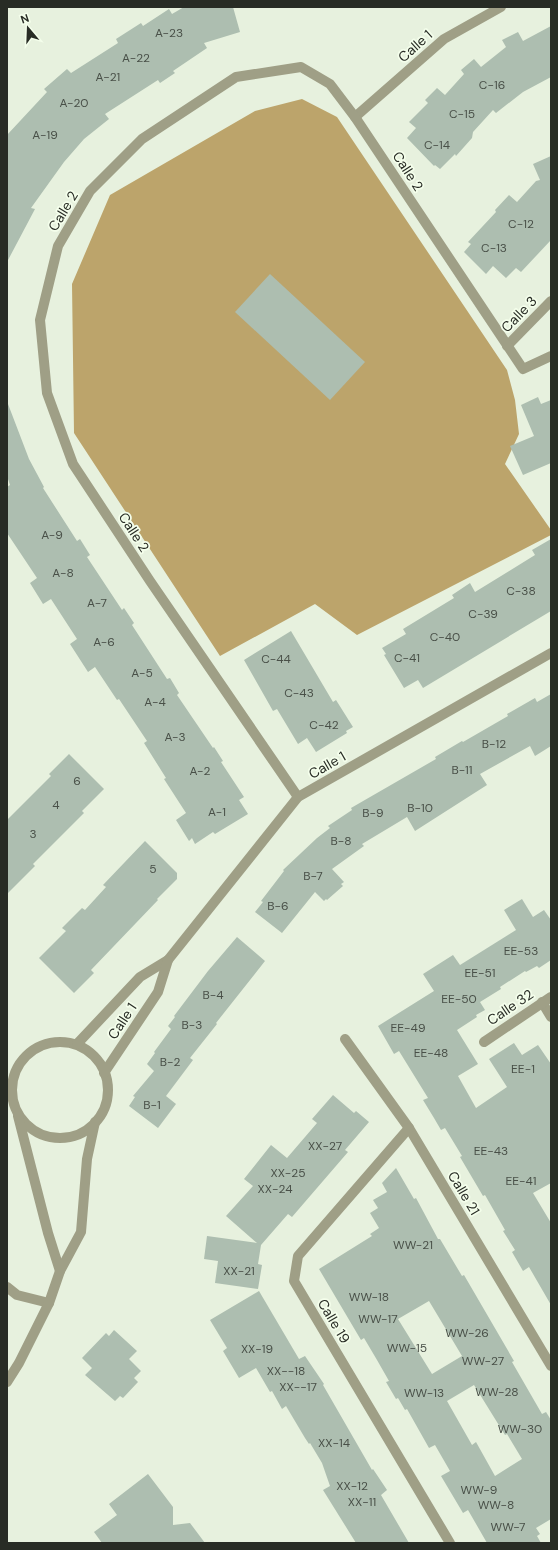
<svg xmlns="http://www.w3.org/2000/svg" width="558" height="1550" viewBox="0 0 558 1550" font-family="'DM Sans',sans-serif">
<rect width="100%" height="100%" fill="#e7f1de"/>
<polygon fill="#bca46b" points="302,99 337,117 507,370 515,400 519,434 505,464 551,530 551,535 357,635 315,604 220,656 74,433 72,284 110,195 255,111"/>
<g fill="#adbeb0" fill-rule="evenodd">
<polygon points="184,7 233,7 240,32 204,43 207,48 173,71 175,73 160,83 158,80 105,114 109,119 84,139 64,162 31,208 35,209 7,262 7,135 47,92 44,89 67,69 71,73 118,43 116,39 141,23 143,26 169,9 172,14"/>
<polygon points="551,26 551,77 523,92 496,113 493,110 473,132 472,138 456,156 455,154 440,169 435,165 434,166 407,138 416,128 409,122 428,103 425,100 437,88 445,95 464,74 461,70 474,59 481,67 506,47 502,40 518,32 523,41"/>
<polygon points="551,156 551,240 521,272 516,268 506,278 493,266 486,274 464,252 471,244 468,242 496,212 495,210 509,195 517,202 536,181 540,180 533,164"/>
<polygon points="270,274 365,362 330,400 235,312"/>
<polygon points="538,397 541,404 551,400 551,463 523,475 510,446 534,436 521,405"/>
<polygon points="8,404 29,459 44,487 43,488 77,541 80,539 90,555 87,557 122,610 124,608 134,623 132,625 167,679 170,678 179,693 177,695 213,748 214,747 223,761 221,762 244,797 239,800 248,814 215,834 213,832 195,844 192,838 189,841 176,820 186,813 164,779 166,778 144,743 147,741 119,699 117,700 95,667 88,672 70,644 77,639 51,599 43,604 30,583 37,578 7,533 7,487 10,485 7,476 7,405"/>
<polygon points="551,539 551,611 423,688 418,680 404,688 384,655 386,654 382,648 406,634 403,629 454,598 452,595 470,583 475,592 535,555 532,550"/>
<polygon points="291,631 333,702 336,700 353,727 346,731 347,733 316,752 307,738 298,744 277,709 273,711 244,660"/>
<polygon points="551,694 551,746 535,756 530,746 480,774 487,785 415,831 407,817 362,844 364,846 332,869 344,882 341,884 343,886 327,900 326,899 324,901 315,892 282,933 255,912 263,902 261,901 284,871 283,870 317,838 330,828 328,826 352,810 351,808 436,759 435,757 462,741 463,742 508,716 507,714 535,698 537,702"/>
<polygon points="69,754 104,789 82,811 84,813 33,864 35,866 7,894 7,820 51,776 49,774"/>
<polygon points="145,841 177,873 177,879 157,899 158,900 91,970 94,973 74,993 39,958 66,931 62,928 82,908 85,910 106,887 103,885"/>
<polygon points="522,899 533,917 544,910 551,920 551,960 539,968 537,966 526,972 525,971 500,987 501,989 480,1002 485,1010 476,1015 477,1017 457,1030 478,1064 458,1076 476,1108 507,1087 489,1059 514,1043 522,1055 538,1045 551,1064 551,1183 533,1193 551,1223 551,1305 529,1267 523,1271 512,1252 515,1250 503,1231 505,1230 485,1195 483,1196 460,1157 462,1156 445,1128 441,1130 434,1118 423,1100 428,1098 399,1051 394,1054 378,1026 434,991 423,974 453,955 460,965 516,930 504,910"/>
<polygon points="237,937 265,961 216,1023 217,1024 190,1058 193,1060 166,1096 176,1104 158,1128 129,1106 135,1097 133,1096 154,1071 147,1064 155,1053 154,1052 171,1029 168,1026 175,1017 174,1016 208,971"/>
<polygon points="333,1095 354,1113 356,1111 369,1122 345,1150 348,1152 292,1217 288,1214 261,1245 258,1264 262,1265 258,1289 215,1283 218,1261 204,1259 207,1236 257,1243 226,1216 253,1186 244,1179 271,1145 287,1158 317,1123 312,1119"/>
<path d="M396 1168 414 1199 416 1198 438 1239H440L462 1276 464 1275 514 1361 512 1362 542 1414 546 1412 551 1420V1519L536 1528 540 1534 537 1536 541 1543H487L468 1510 463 1513 441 1476 450 1471 435 1445 429 1448 407 1409 405 1410 398 1398 396 1399 386 1382 389 1381 377 1360 364 1338 361 1340 319 1269 372 1236 370 1234 379 1228 370 1213 378 1208 373 1200 387 1192 382 1183ZM429 1301 462 1356 432 1374 398 1319ZM474 1385 505 1435 507 1434 522 1459 495 1476 476 1442 472 1445 447 1401Z"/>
<polygon points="259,1291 299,1359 305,1356 324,1384 323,1385 372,1470 373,1469 387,1490 381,1495 409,1543 356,1543 323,1490 330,1486 322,1463 310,1443 309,1444 305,1438 286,1406 282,1409 272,1391 270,1392 256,1368 239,1378 223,1351 227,1348 210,1320"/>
<polygon points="114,1330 137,1351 129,1359 141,1371 134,1378 138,1382 123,1398 120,1396 115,1401 85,1375 92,1368 82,1358 106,1333 109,1336"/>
<polygon points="148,1474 173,1507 173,1525 190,1523 205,1543 102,1543 94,1532 117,1515 109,1504"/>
</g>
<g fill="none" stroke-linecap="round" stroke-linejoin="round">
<g stroke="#9f9f86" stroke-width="10">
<polyline points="355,117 444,39 501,7"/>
<polyline points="507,346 551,301"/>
<polyline points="298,797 150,581 73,464 47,393 40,320 58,246 90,191 142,139 236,77 301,67 330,84 355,117 523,369 551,356"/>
<polyline points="542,1002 551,1017"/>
<polyline points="345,1039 409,1128 551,1366"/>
<polyline points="484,1042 551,997"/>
<circle cx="60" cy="1090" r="48"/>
<polyline points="77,1044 140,977 168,960 298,797 551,653"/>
<polyline points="104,1073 158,992 168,960"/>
<polyline points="18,1116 48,1233 60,1271"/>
<polyline points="409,1128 298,1256 294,1281 450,1543"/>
<polyline points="7,1287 17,1295 49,1303"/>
<polyline points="7,1382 19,1363 49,1303 60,1271 81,1232 87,1159 95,1122"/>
</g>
</g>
<g text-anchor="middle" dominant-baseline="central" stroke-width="3.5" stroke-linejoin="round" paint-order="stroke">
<g font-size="12" fill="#495048">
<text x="169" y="33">A-23</text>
<text x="136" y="58">A-22</text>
<text x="108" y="77">A-21</text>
<text x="492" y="85">C-16</text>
<text x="74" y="103">A-20</text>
<text x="462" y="114">C-15</text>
<text x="45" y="135">A-19</text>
<text x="437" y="145">C-14</text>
<text x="521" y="224">C-12</text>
<text x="494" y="248">C-13</text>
<text x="52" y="535">A-9</text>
<text x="63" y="573">A-8</text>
<text x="521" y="591">C-38</text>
<text x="97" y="603">A-7</text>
<text x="483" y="614">C-39</text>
<text x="445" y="637">C-40</text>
<text x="104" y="642">A-6</text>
<text x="407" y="658">C-41</text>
<text x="276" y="659">C-44</text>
<text x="142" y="673">A-5</text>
<text x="299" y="693">C-43</text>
<text x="155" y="702">A-4</text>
<text x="324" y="725">C-42</text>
<text x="175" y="737">A-3</text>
<text x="494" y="744">B-12</text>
<text x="462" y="770">B-11</text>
<text x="200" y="771">A-2</text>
<text x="77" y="781">6</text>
<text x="56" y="805">4</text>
<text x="420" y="808">B-10</text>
<text x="217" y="812">A-1</text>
<text x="373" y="813">B-9</text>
<text x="33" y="834">3</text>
<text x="341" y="841">B-8</text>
<text x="153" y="869">5</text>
<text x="313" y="876">B-7</text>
<text x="278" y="906">B-6</text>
<text x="521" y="951">EE-53</text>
<text x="480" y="973">EE-51</text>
<text x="213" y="995">B-4</text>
<text x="459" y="999">EE-50</text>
<text x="192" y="1025">B-3</text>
<text x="408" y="1028">EE-49</text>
<text x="431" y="1053">EE-48</text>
<text x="170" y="1062">B-2</text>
<text x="523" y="1069">EE-1</text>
<text x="152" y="1105">B-1</text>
<text x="325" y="1146">XX-27</text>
<text x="491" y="1151">EE-43</text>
<text x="288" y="1173">XX-25</text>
<text x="521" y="1181">EE-41</text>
<text x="275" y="1189">XX-24</text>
<text x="413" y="1245">WW-21</text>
<text x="239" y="1271">XX-21</text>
<text x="369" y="1297">WW-18</text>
<text x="378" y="1319">WW-17</text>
<text x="467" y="1333">WW-26</text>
<text x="407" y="1348">WW-15</text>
<text x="257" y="1349">XX-19</text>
<text x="483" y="1361">WW-27</text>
<text x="286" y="1371">XX--18</text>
<text x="298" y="1387">XX--17</text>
<text x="497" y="1392">WW-28</text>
<text x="424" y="1393">WW-13</text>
<text x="520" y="1429">WW-30</text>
<text x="334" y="1443">XX-14</text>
<text x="352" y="1486">XX-12</text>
<text x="479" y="1490">WW-9</text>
<text x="362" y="1502">XX-11</text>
<text x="496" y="1505">WW-8</text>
<text x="508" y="1527">WW-7</text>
</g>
<g font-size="14" fill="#282c25" stroke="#f4feeb">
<text transform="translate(415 46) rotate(-42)">Calle 1</text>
<text transform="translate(408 171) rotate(57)">Calle 2</text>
<text transform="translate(63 211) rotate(-59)">Calle 2</text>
<text transform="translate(519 314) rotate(-46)">Calle 3</text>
<text transform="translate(134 532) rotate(57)">Calle 2</text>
<text transform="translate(327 765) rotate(-30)">Calle 1</text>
<text transform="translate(510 1007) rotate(-34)">Calle 32</text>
<text transform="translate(122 1021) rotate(-57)">Calle 1</text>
<text transform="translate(464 1193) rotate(59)">Calle 21</text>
<text transform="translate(334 1321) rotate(59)">Calle 19</text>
</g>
</g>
<rect width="558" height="1550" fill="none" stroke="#282c25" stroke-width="16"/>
<g transform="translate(28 28) rotate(341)" stroke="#f4feeb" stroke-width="3" paint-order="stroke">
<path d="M0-3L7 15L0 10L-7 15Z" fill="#282c25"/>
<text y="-6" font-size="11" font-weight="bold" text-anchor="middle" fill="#282c25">N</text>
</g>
</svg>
